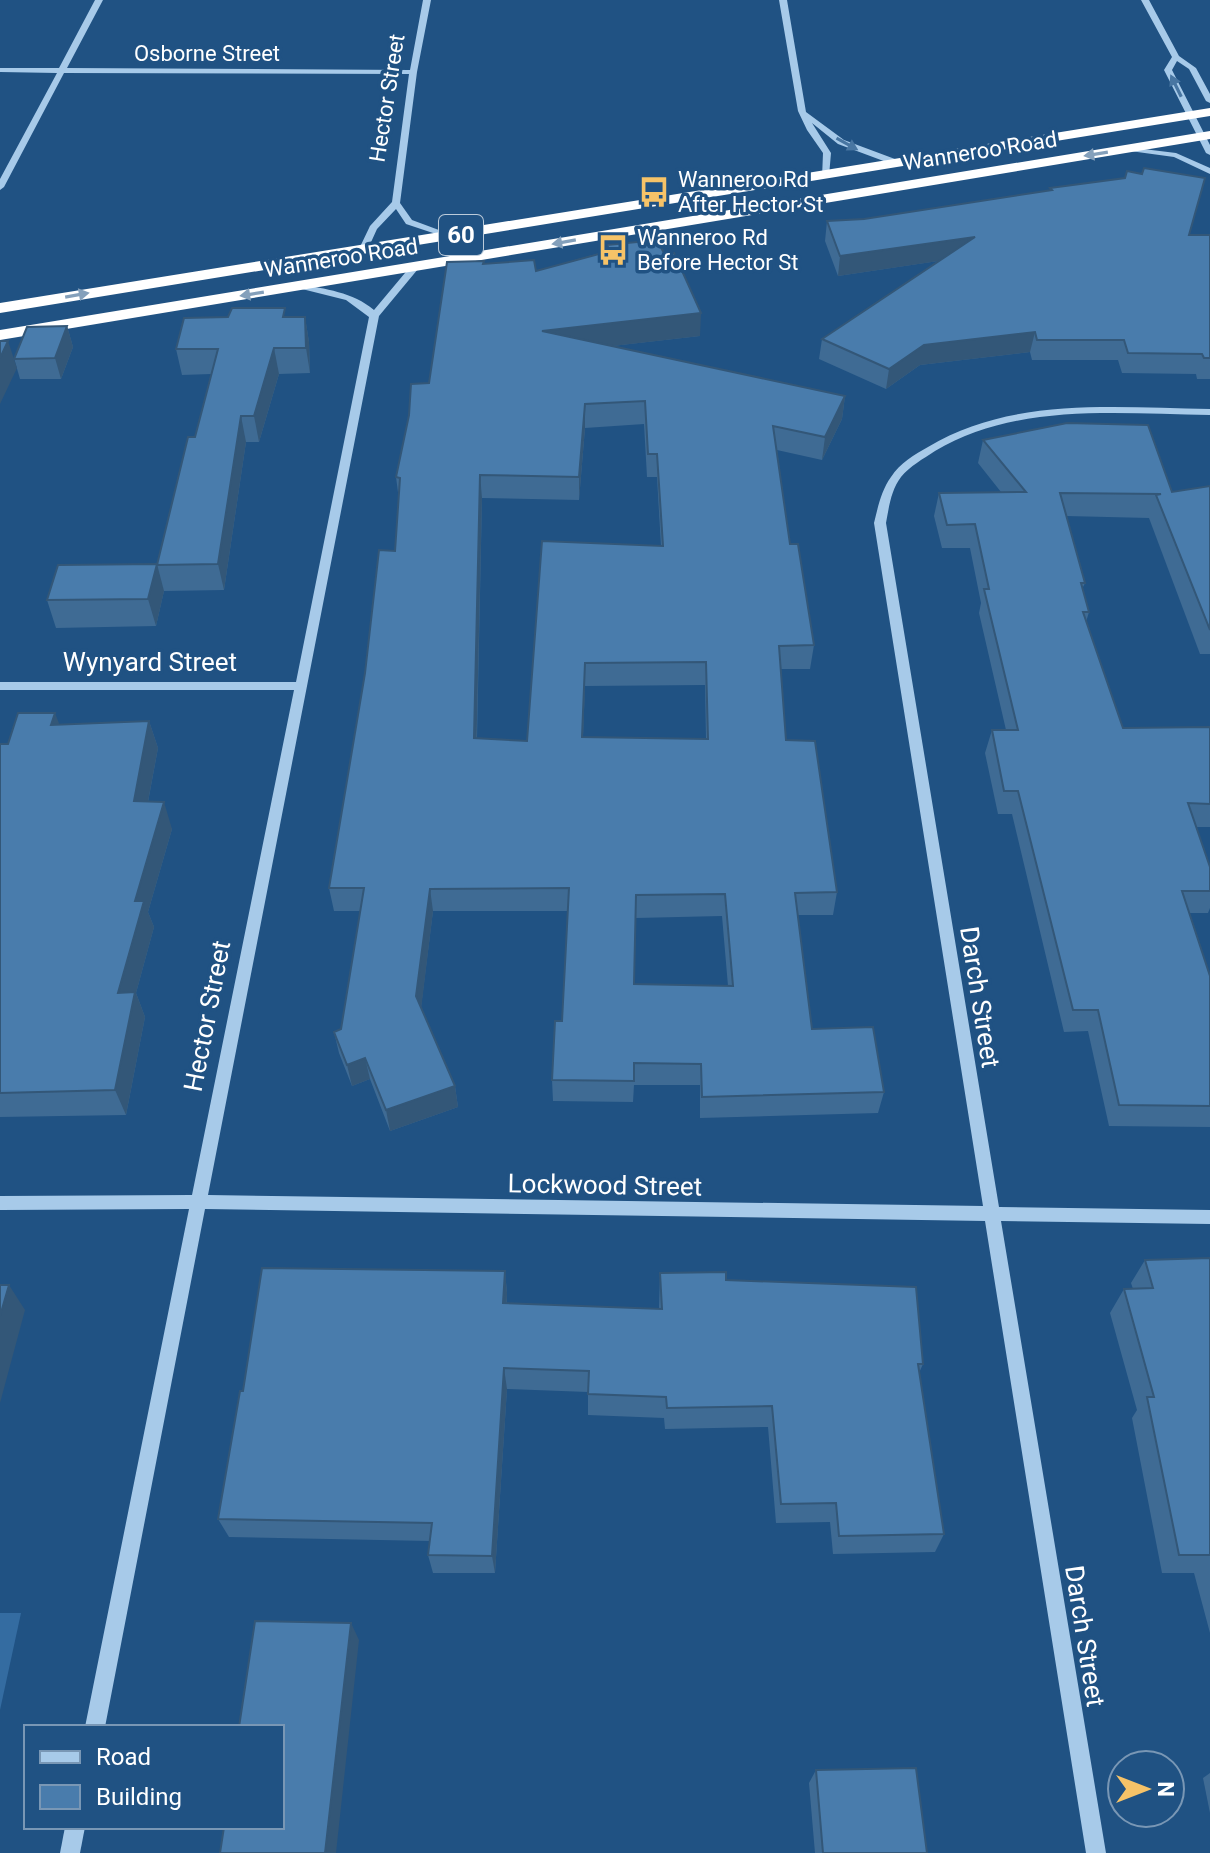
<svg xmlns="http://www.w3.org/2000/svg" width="1210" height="1853" viewBox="0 0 1210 1853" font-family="Roboto,sans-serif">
<rect width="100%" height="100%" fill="#205283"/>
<polygon fill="#346ca1" points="0,1613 21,1613 0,1710"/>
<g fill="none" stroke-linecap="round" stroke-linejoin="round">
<g fill="#a7cae9" fill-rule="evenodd">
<polygon points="95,0 103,0 67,68 410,70 423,0 431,0 417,72 400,203 412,220 455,236 451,239 406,224 396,209 377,229 367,251 359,249 370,226 392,202 409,74 64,73 4,187 0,190 0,179 57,73 0,72 0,68 59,68"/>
<polygon points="779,0 787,0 806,112 844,140 903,162 903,166 897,166 838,144 812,123 831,153 829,176 822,178 823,153 807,130 798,111"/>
<polygon points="1141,0 1149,0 1179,56 1196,68 1210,94 1210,103 1206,101 1189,69 1177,61 1172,70 1210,145 1210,155 1206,153 1164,70 1172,57"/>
<polygon points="1127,147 1176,153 1210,168 1210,174 1174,157 1130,151 1126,149"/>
<path d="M413 266 418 269 379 316 208 1195 983 1206 874 523C878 507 881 491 891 477 900 463 914 455 928 447 1012 396 1116 408 1210 409V415C1119 414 1017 402 935 451 923 459 910 466 901 477 891 490 889 507 886 523L999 1207 1210 1210V1224L1001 1221 1106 1853H1086L985 1221 205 1209 105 1727H85L189 1209 0 1210V1196L192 1195 294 690H0V682H296L369 317 346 300 294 287 299 284C325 289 353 292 374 310L410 267Z"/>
<polygon points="65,1827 85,1827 80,1853 60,1853"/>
</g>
<g fill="#fff" fill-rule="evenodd">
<polygon points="1210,108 1210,116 0,313 0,303"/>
<polygon points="1210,131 1210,139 0,340 0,330"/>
</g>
</g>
<g fill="#3f6b94" fill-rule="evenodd">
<polygon points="1050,188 1189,235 1210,235 1210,379 1197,379 1196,374 1122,373 1118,360 1032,360 1030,352 920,365 886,389 819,359 822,339 938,261 838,276 825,241 827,221 864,219 1050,191"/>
<path d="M607 245 700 336 612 346 845 396 842 419 822 460 777 450 790 544 814 645 810 669H781L786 740 837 892 833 915H797L812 1029 884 1092 878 1113 700 1118V1085H634L633 1102 553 1101 552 1080 562 1021 568 911H433L421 1007 455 1086 458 1107 390 1131 370 1079 352 1086 339 1053 334 1032 341 1029 361 911H334L329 888 395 551 399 500 396 477 429 383 484 264 536 271 607 251ZM644 424 647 477H657L661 546 527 741 477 739 482 498 579 500 585 428ZM705 685 706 739 583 737 585 686ZM722 916 728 986 634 984 636 918Z"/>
<polygon points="287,317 305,317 309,342 310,373 279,374 259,442 246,442 224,590 164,591 156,626 56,628 47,600 157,565 195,437 211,374 182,375 176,349"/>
<polygon points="67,326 73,347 61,379 20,379 14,358"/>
<polygon points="983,440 1172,492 1210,486 1210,654 1200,654 1149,518 1066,516 1085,583 1082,589 1089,612 1086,622 1123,728 1210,727 1210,827 1196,827 1210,867 1210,908 1208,913 1189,913 1210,976 1210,1127 1109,1126 1088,1031 1064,1032 1012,814 998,814 985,753 992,730 1006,730 979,613 981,603 970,548 942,548 934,516 939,493 1001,492 978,463"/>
<polygon points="149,721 158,748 148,802 172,829 148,912 154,927 136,993 145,1017 126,1115 0,1117 0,744 8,744 59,725"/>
<polygon points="1210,1258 1210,1633 1194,1573 1162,1573 1132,1418 1137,1410 1110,1313 1124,1289 1133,1289 1131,1283 1145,1260"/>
<polygon points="505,1271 507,1293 507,1304 659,1309 660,1273 726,1280 923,1364 919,1373 944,1534 935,1552 833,1554 830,1522 776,1523 768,1427 665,1429 664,1418 588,1415 588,1392 507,1389 495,1573 433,1573 428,1555 430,1541 229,1537 218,1519 243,1391"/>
<polygon points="816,1770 927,1853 815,1853 809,1783"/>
<polygon points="1210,1773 1210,1813 1203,1778"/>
</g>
<g fill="#335778">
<polygon points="975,237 972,256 838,276 840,256"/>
<polygon points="701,313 700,336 543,354 542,331"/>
<polygon points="305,317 309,342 310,373 306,348"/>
<polygon points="67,326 73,347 61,379 55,358"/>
<polygon points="1035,332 1030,352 920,365 886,389 889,369 924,345"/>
<polygon points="8,341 17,368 0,404 0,358"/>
<polygon points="274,348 279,374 259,442 254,416"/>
<polygon points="845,396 842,419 822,460 825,437"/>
<polygon points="585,404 585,428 579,500 579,477"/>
<polygon points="241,416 246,442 224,590 218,564"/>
<polygon points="480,475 482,498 476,762 474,738"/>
<polygon points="157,564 164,591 156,626 148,599"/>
<polygon points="585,663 585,686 582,760 582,737"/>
<polygon points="55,713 65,739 51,725"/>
<polygon points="149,721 158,748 143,828 134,801"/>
<polygon points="164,802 172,829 148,912 154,927 136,993 145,1017 126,1115 115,1090 118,993 135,901"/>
<polygon points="430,889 433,911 420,1018 416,996"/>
<polygon points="365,1058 370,1079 352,1086 347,1065"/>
<polygon points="455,1086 458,1107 390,1131 386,1110"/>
<polygon points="505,1271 507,1293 506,1326 503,1303"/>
<polygon points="9,1285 25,1310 0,1403 0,1316"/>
<polygon points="504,1368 507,1389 495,1573 492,1556"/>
<polygon points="351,1623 359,1640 336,1853 325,1853"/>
</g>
<g fill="#497cac" stroke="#335778" stroke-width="2" fill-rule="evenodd">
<polygon points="1144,168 1205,178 1189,235 1210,235 1210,358 1204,358 1202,354 1128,353 1124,340 1037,340 1035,332 924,345 889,369 822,339 975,237 840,256 827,221 864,219 1052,190 1050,188 1125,178 1127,171 1142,174"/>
<path d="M657 240 665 255 674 253 701 313 542 331 845 396 825 437 773 426 790 544H798L814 645 779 646 786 740 815 741 837 892 795 893 812 1029 873 1027 884 1092 702 1097 701 1064 634 1063V1081L552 1080 555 1021H562L569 888 430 889 416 996 455 1086 386 1110 365 1058 347 1065 334 1032 341 1029 364 888H329L365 673 379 550 395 551 400 478 396 477 409 415 411 384 429 383 447 262 484 261 483 264 534 260 536 271 610 251 607 245ZM645 401 648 454H657L663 546 542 541 527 741 474 738 480 475 579 477 585 404ZM706 662 708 739 582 737 585 663ZM725 894 733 986 634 984 636 895Z"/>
<polygon points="232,308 285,308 283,317 305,317 306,348 274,348 254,416 241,416 218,564 157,565 188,437 195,437 218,349 176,349 184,318 228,317"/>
<polygon points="67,326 55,358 14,359 27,327"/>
<polygon points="0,341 8,341 0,358"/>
<polygon points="1067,423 1148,425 1172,492 1210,486 1210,630 1156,495 1161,494 1060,493 1085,583 1081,583 1089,612 1083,612 1123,728 1210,727 1210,804 1188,803 1210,867 1210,891 1182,891 1210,976 1210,1106 1119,1105 1098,1010 1073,1010 1018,791 1004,791 992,730 1018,730 984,589 989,589 975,524 947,525 939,493 1026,492 983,440"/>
<polygon points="157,564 148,599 47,600 58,565"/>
<polygon points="18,713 55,713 51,725 149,721 134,801 164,802 135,901 144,901 118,993 135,992 115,1090 0,1093 0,744 8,744"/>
<polygon points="1210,1258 1210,1555 1179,1555 1147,1397 1154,1397 1124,1289 1153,1288 1145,1260"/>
<polygon points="262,1268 505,1271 503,1303 662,1309 660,1273 726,1272 726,1280 916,1287 923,1364 918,1364 944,1534 839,1536 836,1503 781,1504 772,1406 667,1408 666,1397 588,1394 589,1371 504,1368 492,1556 428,1555 432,1523 218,1519 240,1391 243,1391"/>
<polygon points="0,1285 9,1285 0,1316"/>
<polygon points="255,1621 351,1623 325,1853 220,1853 224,1827 282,1827 282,1727 239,1727"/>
<polygon points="916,1768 927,1853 823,1853 816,1770"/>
</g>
<defs><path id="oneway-solid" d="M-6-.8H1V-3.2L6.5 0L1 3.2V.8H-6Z" transform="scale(2)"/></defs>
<g fill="#4876a2">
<use href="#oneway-solid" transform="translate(1176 86) rotate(-116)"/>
<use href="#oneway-solid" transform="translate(847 144) rotate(29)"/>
</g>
<g fill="#84a0bb">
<use href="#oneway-solid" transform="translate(1096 154) rotate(171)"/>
<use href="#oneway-solid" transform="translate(564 242) rotate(170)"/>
<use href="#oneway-solid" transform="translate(252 294) rotate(171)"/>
<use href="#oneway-solid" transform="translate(77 295) rotate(-10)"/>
</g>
<defs>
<symbol id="bus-bare" viewBox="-9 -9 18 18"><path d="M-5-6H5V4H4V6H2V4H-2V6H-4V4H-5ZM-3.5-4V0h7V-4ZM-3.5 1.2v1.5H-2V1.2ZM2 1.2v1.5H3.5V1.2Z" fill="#f6c368" stroke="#205283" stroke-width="2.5" paint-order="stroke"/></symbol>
</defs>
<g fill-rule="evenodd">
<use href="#bus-bare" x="632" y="170" width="44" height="44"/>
<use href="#bus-bare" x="591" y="228" width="44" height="44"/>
</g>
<g text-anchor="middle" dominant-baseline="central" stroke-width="7" stroke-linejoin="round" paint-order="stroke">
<g font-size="22" fill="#fff" stroke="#205283">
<text x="207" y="53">Osborne Street</text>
<text transform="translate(387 98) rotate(-81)">Hector Street</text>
<text transform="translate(980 151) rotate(-9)">Wanneroo Road</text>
<text transform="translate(341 258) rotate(-9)">Wanneroo Road</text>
</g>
<g font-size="22" fill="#fff" stroke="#205283" text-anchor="start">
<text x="678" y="179">Wanneroo Rd<tspan x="678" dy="25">After Hector St</tspan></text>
<text x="637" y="237">Wanneroo Rd<tspan x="637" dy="25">Before Hector St</tspan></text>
</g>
<rect fill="#205283" stroke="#bccbda" stroke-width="2" x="439" y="215" width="44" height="40" rx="6"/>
<g font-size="24" font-weight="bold" fill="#fff">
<text x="461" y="235">60</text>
</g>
<g font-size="26" fill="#fff" stroke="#205283">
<text x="150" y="662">Wynyard Street</text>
<text transform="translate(980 997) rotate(81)">Darch Street</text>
<text transform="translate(207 1016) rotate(-79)">Hector Street</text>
<text transform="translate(605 1185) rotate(1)">Lockwood Street</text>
<text transform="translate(1085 1636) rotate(81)">Darch Street</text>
</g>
</g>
<rect x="24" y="1725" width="260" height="104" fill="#205283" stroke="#7997b5" stroke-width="2"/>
<rect x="40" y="1751" width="40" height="12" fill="#a7cae9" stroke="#7997b5" stroke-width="2"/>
<text x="96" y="1765" font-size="24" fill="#ffffff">Road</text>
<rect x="40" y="1785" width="40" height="24" fill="#497cac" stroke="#7997b5" stroke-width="2"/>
<text x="96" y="1805" font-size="24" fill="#ffffff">Building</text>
<g transform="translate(1146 1789) rotate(90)"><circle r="38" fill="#205283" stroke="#7997b5" stroke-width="2"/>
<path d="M0-6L14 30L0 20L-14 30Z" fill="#f6c368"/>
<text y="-12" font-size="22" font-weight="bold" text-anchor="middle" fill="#ffffff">N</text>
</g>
</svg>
